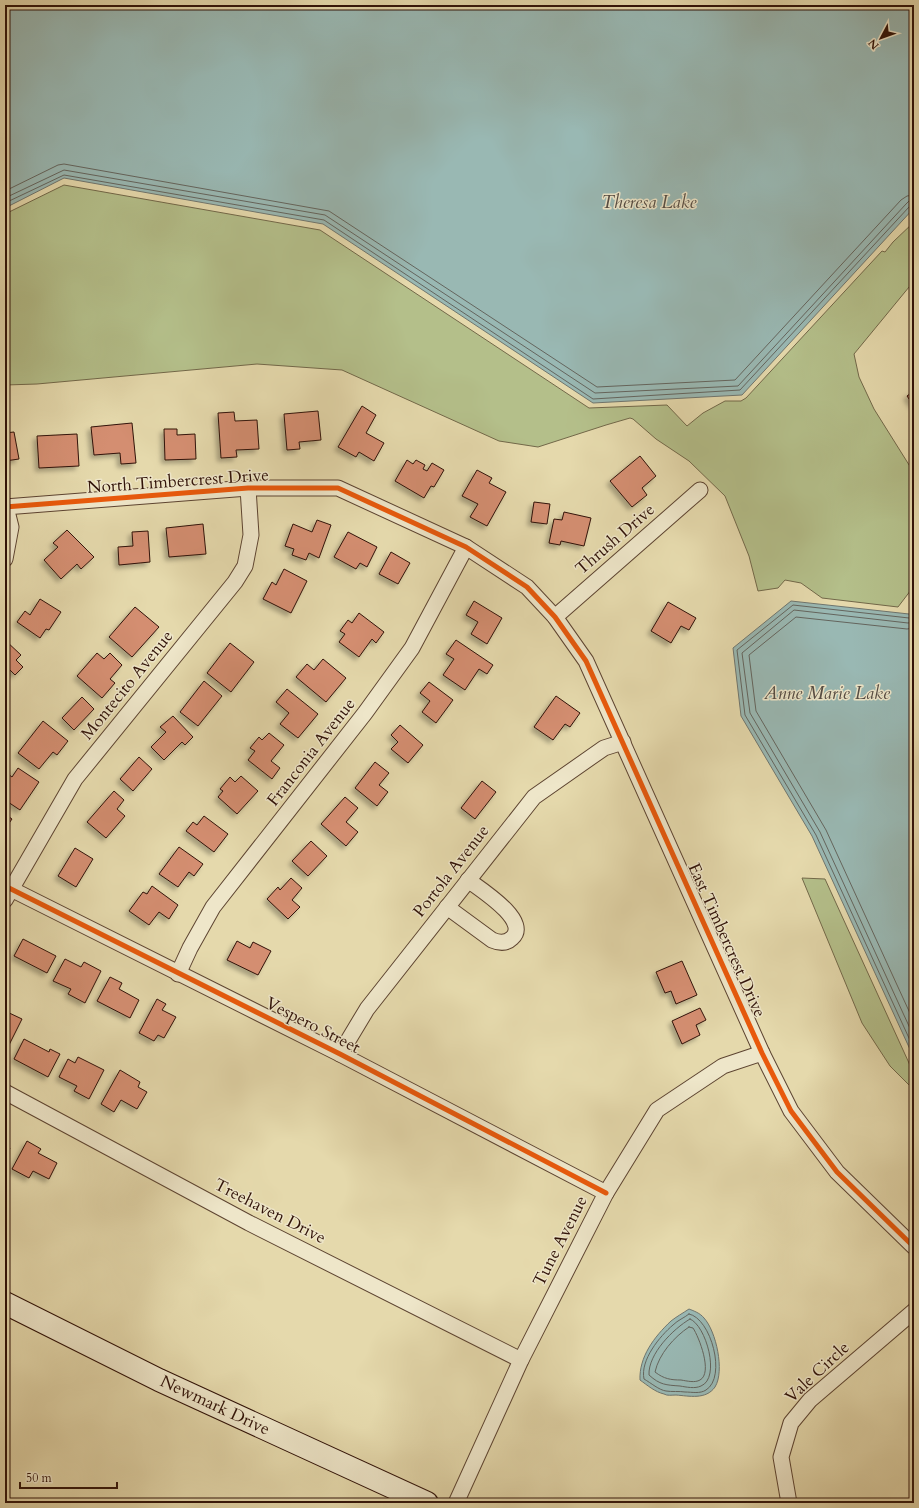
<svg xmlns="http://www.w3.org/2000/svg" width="919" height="1508" viewBox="0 0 919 1508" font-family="Cardo,serif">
<defs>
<filter id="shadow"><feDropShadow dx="-3.5" dy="3.5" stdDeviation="2" flood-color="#0004"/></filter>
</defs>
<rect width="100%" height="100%" fill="#e5d9ac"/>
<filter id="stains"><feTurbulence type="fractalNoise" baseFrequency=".005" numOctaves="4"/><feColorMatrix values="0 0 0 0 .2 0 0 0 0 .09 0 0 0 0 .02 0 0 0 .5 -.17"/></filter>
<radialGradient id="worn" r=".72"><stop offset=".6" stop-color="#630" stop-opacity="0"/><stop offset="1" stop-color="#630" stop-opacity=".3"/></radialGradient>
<g fill="#b4bf8a" stroke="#726849">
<polygon points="64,185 320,230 589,408 667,405 687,426 703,413 725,401 741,401 746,398 882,251 885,252 893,242 914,222 914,281 854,354 859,377 874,409 911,468 914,478 914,586 898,607 822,598 801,583 785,580 778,588 758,591 749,556 725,496 689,461 656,439 633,419 630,418 606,425 538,447 499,441 342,370 257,364 37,384 5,385 5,214"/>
<polygon points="802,878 825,879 914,1074 914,1090 890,1066 862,1023"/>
</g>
<g fill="#99b8b3" stroke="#6f766f">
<polygon points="5,5 914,5 914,208 742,395 593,403 323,224 64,178 5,208"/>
<polygon points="791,601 909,614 914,611 914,1058 812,836 741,716 733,648"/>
<path d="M689 1309C694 1311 700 1313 704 1318 716 1331 725 1371 715 1387 706 1400 689 1396 676 1395 672 1395 667 1396 664 1394 655 1392 647 1385 640 1380 639 1357 654 1337 671 1321 676 1317 683 1313 689 1309Z"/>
</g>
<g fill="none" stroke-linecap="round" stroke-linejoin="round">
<g stroke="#64655e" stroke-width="1">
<polyline points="5,191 58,165 64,164 329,211 597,387 735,380 901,200 907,196 914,195"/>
<polyline points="5,198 64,170 325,215 595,393 738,386 906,204 909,201 914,201"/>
<polyline points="5,203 64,175 324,220 593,399 740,390 909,207 914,206"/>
<polyline points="914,616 909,618 793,605 737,650 745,715 816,835 914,1049"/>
<polyline points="914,622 908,623 794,610 742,653 750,713 820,832 914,1037"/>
<polyline points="914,628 907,629 796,617 749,655 756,711 826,830 914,1022"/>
<path d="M689 1314C711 1318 727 1377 706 1390 700 1394 692 1392 685 1392 679 1391 672 1392 666 1391 659 1390 651 1383 644 1379 640 1360 660 1336 673 1325 678 1320 684 1318 689 1314Z"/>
<path d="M690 1319C706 1325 721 1378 701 1386 695 1389 686 1387 680 1386 666 1385 660 1385 649 1375 648 1354 673 1329 690 1319Z"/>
<path d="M689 1327 693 1328C699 1337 713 1373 700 1380 695 1383 687 1381 681 1380 671 1380 664 1379 655 1372 659 1354 674 1337 689 1327Z"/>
</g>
</g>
<g fill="#d48e71" stroke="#301208" filter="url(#shadow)">
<polygon points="914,391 914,406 907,396"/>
<polygon points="362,406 376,415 366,433 384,443 374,461 359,452 356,457 338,447"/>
<polygon points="318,411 321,440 299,442 300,449 287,450 284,414"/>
<polygon points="234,412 235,421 257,420 259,449 236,450 237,457 221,458 218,413"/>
<polygon points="132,423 136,463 121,464 120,453 94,455 91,427"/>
<polygon points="164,429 177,429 177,435 195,434 196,459 165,460"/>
<polygon points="14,432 19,459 5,461 5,433"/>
<polygon points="77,434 79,466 39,468 37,436"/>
<polygon points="640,456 656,476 642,488 647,495 632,507 610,481"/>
<polygon points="407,460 413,464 416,460 425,465 423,469 427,471 432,463 444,470 434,487 431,486 424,498 395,481"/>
<polygon points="477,470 492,478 489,483 506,492 487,526 470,517 478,504 462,496"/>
<polygon points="534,502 550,504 547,524 531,522"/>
<polygon points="564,512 591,518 584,546 561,541 560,545 549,543 554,519 562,520"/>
<polygon points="317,520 331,525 319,558 309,553 306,560 292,555 294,549 285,546 293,524 312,532"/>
<polygon points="203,524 206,554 169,557 166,528"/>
<polygon points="67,530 94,557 81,569 77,564 61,579 44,560 58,547 53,543"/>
<polygon points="148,531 150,562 119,565 118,547 133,546 132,532"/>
<polygon points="348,532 377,547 367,567 360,563 356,569 334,557"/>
<polygon points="391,552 410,563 398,584 379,574"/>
<polygon points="284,569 307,581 291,613 263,599 272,582 276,585"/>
<polygon points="40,599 61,612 49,630 46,629 40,638 17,622 25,611 30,615"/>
<polygon points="474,601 502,618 487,644 471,634 478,622 466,615"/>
<polygon points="668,602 696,618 689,630 681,626 671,643 651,631"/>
<polygon points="135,607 159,627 132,657 109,637"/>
<polygon points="359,613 384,632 376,643 372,639 359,657 339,642 345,634 340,631 348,620 352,623"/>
<polygon points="5,640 21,655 16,660 23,667 15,675 10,670 5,675"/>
<polygon points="456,640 493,665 487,674 479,669 465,690 443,675 454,659 446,654"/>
<polygon points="230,643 254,662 231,692 207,673"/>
<polygon points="97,653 104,659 110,653 122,665 110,679 115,683 102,698 77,676"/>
<polygon points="323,659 346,678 326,702 296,677 307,664 314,670"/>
<polygon points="204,681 222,696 198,726 180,712"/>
<polygon points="429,682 453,700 436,723 422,712 430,701 420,693"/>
<polygon points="287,689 318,714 298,738 280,724 289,713 276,702"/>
<polygon points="556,696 580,713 570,727 565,724 553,740 534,727"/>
<polygon points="82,697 94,709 74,730 62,718"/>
<polygon points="173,716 193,737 185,745 182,742 164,760 151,747 166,732 160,727"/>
<polygon points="43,721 68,741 57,755 53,752 39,769 18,753"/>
<polygon points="400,725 423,745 408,763 391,749 398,742 391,735"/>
<polygon points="269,733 284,745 271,761 280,768 272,779 248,760 255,751 250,748 259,737 262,740"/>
<polygon points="139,757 152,769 133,791 120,779"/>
<polygon points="375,762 389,773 379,785 388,792 377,806 355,788"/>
<polygon points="18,768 39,782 20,810 5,800 5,779 8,774 12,777"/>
<polygon points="241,776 258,791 237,814 218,797 223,791 220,789 230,777 235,782"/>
<polygon points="482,781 496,792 475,819 461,808"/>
<polygon points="114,791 124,800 117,809 125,816 106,838 87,822"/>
<polygon points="345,797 358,808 346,822 358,832 346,846 321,824"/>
<polygon points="5,814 12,819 5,829"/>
<polygon points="204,816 228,834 214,852 186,831 193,822 197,825"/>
<polygon points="311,841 327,856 308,876 292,861"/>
<polygon points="179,847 203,864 194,876 189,872 178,887 159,874"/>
<polygon points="75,848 93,859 76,887 58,876"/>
<polygon points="291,878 302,888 292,900 300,907 288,919 267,899 278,887 280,890"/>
<polygon points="152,886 178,905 169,919 159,912 149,925 129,911 143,892 147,894"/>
<polygon points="23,939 56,956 47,973 14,956"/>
<polygon points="237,941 250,948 253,942 271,951 258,975 227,960"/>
<polygon points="65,959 81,967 84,962 101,971 85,1003 68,994 71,989 53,981"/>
<polygon points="682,961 697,995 676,1004 671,991 665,993 656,972"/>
<polygon points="110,977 122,983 119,989 139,1000 130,1018 97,1001"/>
<polygon points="157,999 166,1004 162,1010 176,1017 164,1038 158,1035 154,1041 139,1033"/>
<polygon points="700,1008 706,1020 696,1025 700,1035 682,1044 672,1021"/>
<polygon points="5,1011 22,1019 6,1051 5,1051"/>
<polygon points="24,1039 49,1052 50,1049 60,1054 48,1077 14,1059"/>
<polygon points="78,1057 104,1070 89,1099 74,1091 77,1086 59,1077 68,1059 75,1063"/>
<polygon points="120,1070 140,1082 138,1087 147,1092 137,1109 121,1100 114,1112 101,1104"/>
<polygon points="27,1141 41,1149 38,1153 57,1163 49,1179 33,1171 29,1178 12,1169"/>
<polygon points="5,1145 10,1148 5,1158"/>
</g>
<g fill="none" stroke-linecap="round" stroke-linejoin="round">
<defs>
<g id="street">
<polyline points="5,507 248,488 338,488 466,547 527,587 555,617 586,661 762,1053 791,1111 837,1172 914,1247"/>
<polyline points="5,559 11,527 6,507"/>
<polyline points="555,617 700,490"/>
<polyline points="5,886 340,1054 606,1193"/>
<polyline points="5,900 75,779 235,582 245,566 251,535 248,488"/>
<path d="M447 907 492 940C499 943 506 944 512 938 531 921 480 889 468 880"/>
<polyline points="178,974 190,948 213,907 365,713 412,648 466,547"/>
<polyline points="340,1054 367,1009 534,797 604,748 623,742"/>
<polyline points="5,1092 249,1223 521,1360"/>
<polyline points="456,1503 521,1360 606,1193 657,1110 723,1066 762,1053"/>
<polyline points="789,1503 781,1457 791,1423 810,1400 914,1311"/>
</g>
<polyline id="secondary" points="5,1303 159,1380 427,1503"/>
</defs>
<use href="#street" stroke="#5d4431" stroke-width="17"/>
<use href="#secondary" stroke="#301208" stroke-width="24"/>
<use href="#street" stroke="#eee6c9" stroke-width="15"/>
<use href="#secondary" stroke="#eee6c9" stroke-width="22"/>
<defs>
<g id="cycleway">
<polyline points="5,507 248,488 338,488 466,547 527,587 555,617 586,661 762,1053 791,1111 837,1172 914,1247"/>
<polyline points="5,886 340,1054 606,1193"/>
</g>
</defs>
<use href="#cycleway" stroke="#eee6c9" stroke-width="8"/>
<use href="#cycleway" stroke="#e8590c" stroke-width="5"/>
</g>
<g text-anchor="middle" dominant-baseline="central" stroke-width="3" stroke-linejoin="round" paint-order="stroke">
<g font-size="17" fill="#301208" stroke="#eee6c9">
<text transform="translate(178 481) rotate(-4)">North Timbercrest Drive</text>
<text transform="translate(615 539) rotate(-41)">Thrush Drive</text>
<text transform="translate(127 685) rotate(-51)">Montecito Avenue</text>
<text transform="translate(311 752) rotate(-52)">Franconia Avenue</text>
<text transform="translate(451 871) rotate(-52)">Portola Avenue</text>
<text transform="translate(727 940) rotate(66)">East Timbercrest Drive</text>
<text transform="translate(313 1025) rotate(27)">Vespero Street</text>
<text transform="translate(270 1211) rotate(27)">Treehaven Drive</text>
<text transform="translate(560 1241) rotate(-63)">Tune Avenue</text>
<text transform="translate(817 1372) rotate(-43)">Vale Circle</text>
<text transform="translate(215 1405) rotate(25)">Newmark Drive</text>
</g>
<g font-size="18" font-style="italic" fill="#554c44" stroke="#eee6c9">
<text x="649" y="202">Theresa Lake</text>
<text x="827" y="693">Anne Marie Lake</text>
</g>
</g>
<rect width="919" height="1508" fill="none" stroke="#e5d9ac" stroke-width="20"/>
<rect x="6" y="6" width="907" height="1496" fill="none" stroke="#301208" stroke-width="2"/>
<rect x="10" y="10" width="899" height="1488" fill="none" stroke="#301208"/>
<g transform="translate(881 38) rotate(229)" stroke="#eee6c9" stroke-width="3" paint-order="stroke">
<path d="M0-3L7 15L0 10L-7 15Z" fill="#301208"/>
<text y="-6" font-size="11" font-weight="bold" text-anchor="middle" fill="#301208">N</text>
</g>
<path d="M20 1482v6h97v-6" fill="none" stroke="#301208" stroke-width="2"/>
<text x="26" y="1482" font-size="12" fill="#301208" stroke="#eee6c9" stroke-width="3" paint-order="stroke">50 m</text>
<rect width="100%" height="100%" filter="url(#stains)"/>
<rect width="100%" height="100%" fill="url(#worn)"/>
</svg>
